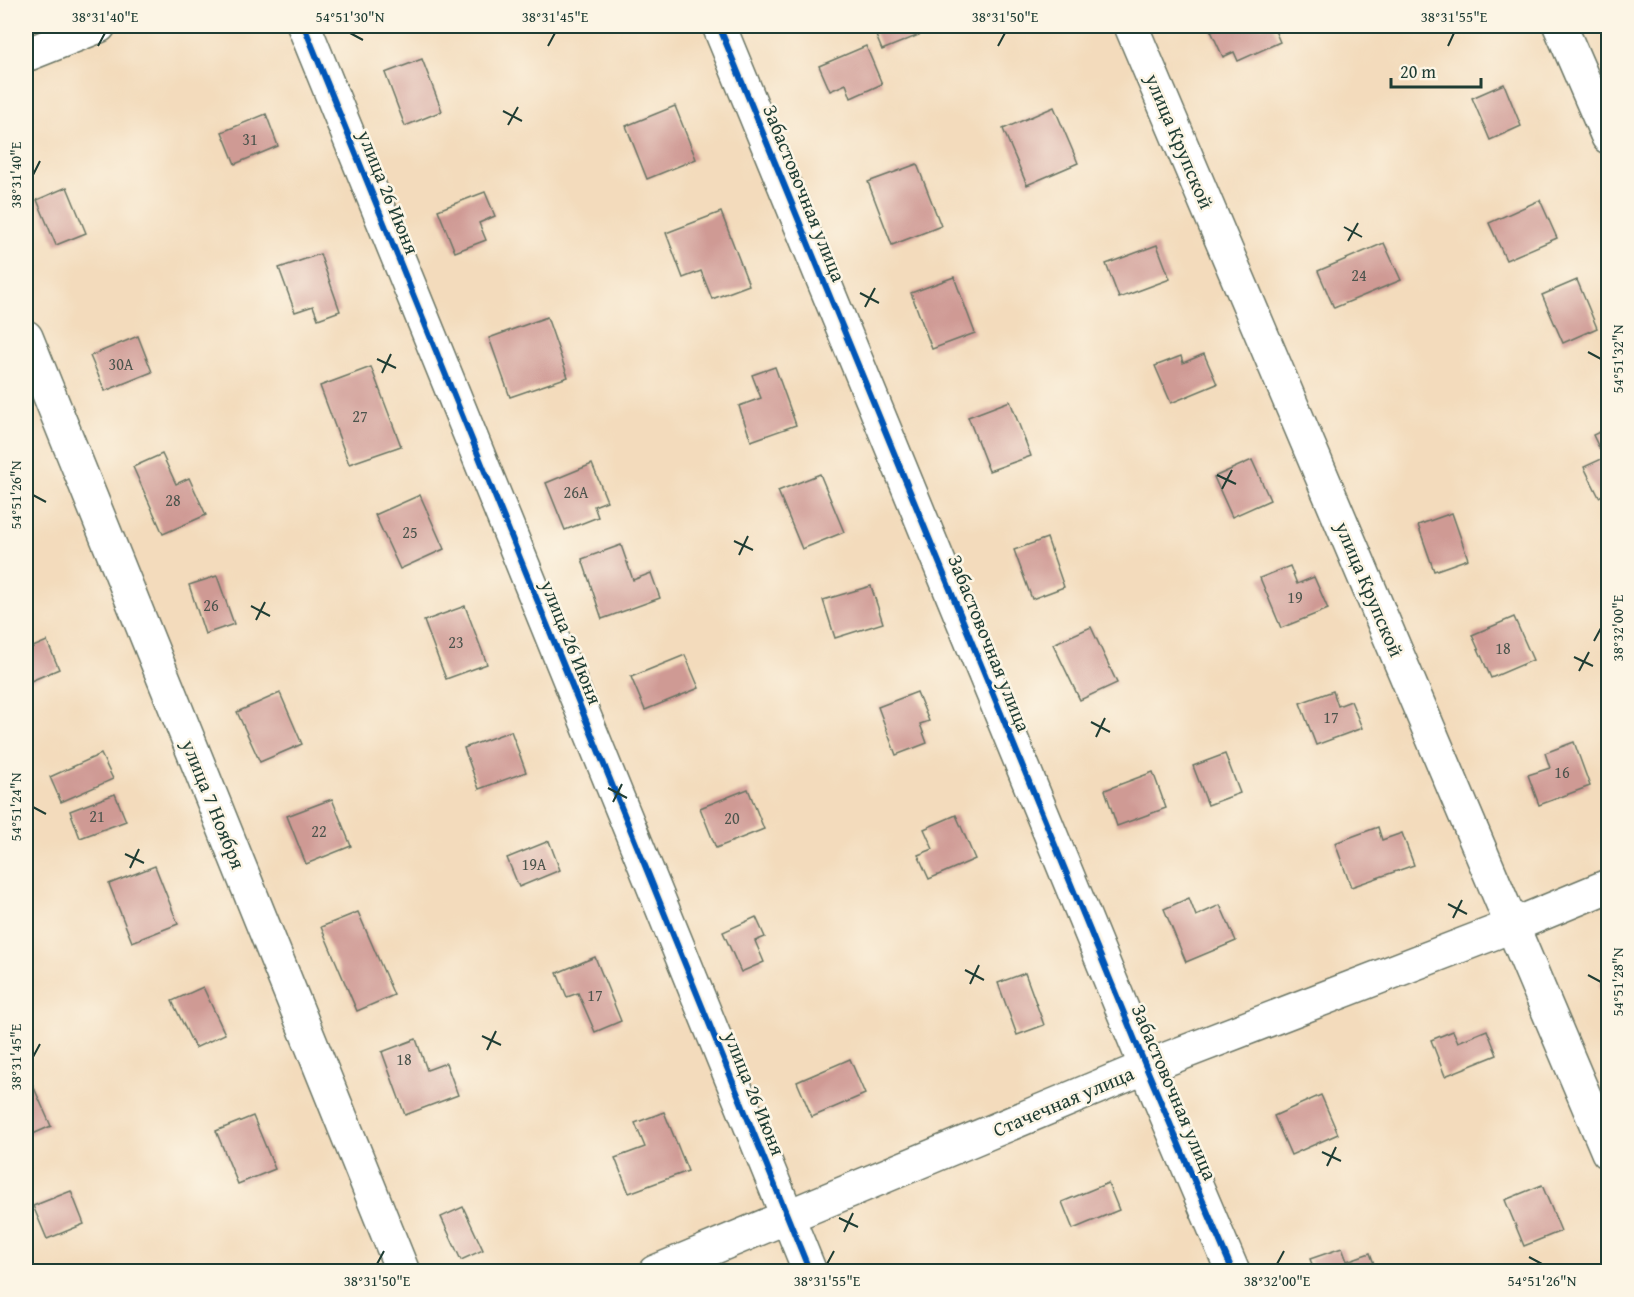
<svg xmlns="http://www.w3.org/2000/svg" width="1634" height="1297" viewBox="0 0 1634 1297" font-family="'Gentium Book Plus',serif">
<rect width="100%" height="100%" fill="#fcf5e5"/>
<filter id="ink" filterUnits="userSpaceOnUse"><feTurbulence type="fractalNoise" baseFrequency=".0167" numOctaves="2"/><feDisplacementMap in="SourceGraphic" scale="12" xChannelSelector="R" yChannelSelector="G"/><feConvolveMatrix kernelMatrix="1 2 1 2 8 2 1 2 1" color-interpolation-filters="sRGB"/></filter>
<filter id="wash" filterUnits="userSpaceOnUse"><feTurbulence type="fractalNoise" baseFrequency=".008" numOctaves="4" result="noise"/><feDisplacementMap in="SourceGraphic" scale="24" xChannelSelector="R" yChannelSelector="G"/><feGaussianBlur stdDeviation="1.35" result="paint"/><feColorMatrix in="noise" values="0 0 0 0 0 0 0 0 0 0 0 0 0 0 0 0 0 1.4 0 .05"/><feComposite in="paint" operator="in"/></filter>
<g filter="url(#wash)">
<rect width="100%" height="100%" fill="#f3dbbc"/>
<g id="blocks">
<g fill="#cf9a94">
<polygon points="872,26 920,26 924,33 882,50"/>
<polygon points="1223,26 1273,26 1280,42 1238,61 1234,52 1223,57 1211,31"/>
<polygon points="866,46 882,84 851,98 846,84 830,91 819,66"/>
<polygon points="422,59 442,111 405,126 385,73"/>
<polygon points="1504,84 1521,126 1490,140 1472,98"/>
<polygon points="675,106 696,159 647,179 626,126"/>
<polygon points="1054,107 1078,163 1027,185 1003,129"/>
<polygon points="266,114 278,146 235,164 222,132"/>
<polygon points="917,164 941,226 892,245 868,182"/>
<polygon points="67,187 86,233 56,245 37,200"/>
<polygon points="485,192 495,216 479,223 486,240 455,252 438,210"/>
<polygon points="1540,200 1557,238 1506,260 1489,223"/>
<polygon points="721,212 749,285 712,299 701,271 683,278 666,233"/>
<polygon points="1384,243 1401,280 1334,308 1318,271"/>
<polygon points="1157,245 1170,279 1119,298 1106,264"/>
<polygon points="320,254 340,311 318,319 313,306 295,312 279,268"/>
<polygon points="954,277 975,333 932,349 911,293"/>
<polygon points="1577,280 1597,328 1563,343 1542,295"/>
<polygon points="547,317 568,377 510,397 489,338"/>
<polygon points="138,336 152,372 105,391 90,356"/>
<polygon points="1204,354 1217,384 1171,403 1155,366 1181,356 1183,363"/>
<polygon points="371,367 401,446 349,464 320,386"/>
<polygon points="775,367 796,425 751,441 739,406 761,398 752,375"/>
<polygon points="1010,401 1031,456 989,471 968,417"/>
<polygon points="1608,428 1608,492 1599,497 1584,467 1604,458 1593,435"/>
<polygon points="162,454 176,484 189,478 206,515 163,534 133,467"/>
<polygon points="1252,460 1270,500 1232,517 1214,477"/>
<polygon points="592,464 607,501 594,506 598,517 565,530 546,483"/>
<polygon points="820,474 844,532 802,549 778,491"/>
<polygon points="420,495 444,549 400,569 375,515"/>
<polygon points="1452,513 1468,559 1434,571 1418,525"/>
<polygon points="1047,538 1064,587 1032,599 1014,550"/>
<polygon points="621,545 633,580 651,573 660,598 602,619 582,559"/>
<polygon points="1290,566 1297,584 1314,577 1328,609 1281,628 1260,578"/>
<polygon points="217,576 234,624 205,634 189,585"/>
<polygon points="871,586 883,623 835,638 823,600"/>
<polygon points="465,606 487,664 446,679 424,621"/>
<polygon points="1514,617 1533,660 1491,678 1472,635"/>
<polygon points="1091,627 1117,683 1080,700 1053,644"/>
<polygon points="47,641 59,669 26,683 26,650"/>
<polygon points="685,655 699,688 645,710 631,677"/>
<polygon points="1333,691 1338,706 1351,701 1362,728 1316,745 1300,703"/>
<polygon points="917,692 929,721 920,724 927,743 896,755 878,707"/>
<polygon points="280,693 302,744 260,762 237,712"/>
<polygon points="511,731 526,772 479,789 464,748"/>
<polygon points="1574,742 1590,786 1539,805 1528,775 1550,768 1545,753"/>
<polygon points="101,754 113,779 61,802 50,777"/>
<polygon points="1225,754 1240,793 1208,805 1193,766"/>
<polygon points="1153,772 1166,808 1117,826 1105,790"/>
<polygon points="748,789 764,829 716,848 700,808"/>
<polygon points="115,794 126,821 80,838 70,811"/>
<polygon points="332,799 351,846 306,864 287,816"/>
<polygon points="956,815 975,859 929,879 918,855 933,849 924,829"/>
<polygon points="1378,827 1382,840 1402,833 1414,865 1351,887 1335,843"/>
<polygon points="549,841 560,870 519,887 507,858"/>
<polygon points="155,866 178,924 132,942 109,884"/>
<polygon points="1189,898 1196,916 1220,905 1236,941 1186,962 1164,909"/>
<polygon points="358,912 394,995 357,1011 321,927"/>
<polygon points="756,917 765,937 755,941 764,962 741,972 723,932"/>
<polygon points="595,957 621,1021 595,1032 578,993 567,997 557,973"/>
<polygon points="1025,973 1044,1025 1017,1035 998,983"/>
<polygon points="1608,980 1608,1009 1599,984"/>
<polygon points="203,987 225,1034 195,1048 172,1001"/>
<polygon points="1487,1030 1497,1055 1445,1076 1431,1040 1453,1031 1458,1042"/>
<polygon points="416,1039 427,1070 446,1063 458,1095 405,1115 382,1052"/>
<polygon points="850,1059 865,1094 812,1117 797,1082"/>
<polygon points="26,1070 51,1126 26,1137"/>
<polygon points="1321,1095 1338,1134 1291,1155 1274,1116"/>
<polygon points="664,1112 688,1171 629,1193 615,1158 645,1147 635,1123"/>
<polygon points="253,1116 275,1169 238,1184 216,1131"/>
<polygon points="1108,1183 1119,1210 1073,1229 1062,1202"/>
<polygon points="1542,1185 1561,1231 1524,1246 1505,1200"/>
<polygon points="71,1191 84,1224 47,1239 33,1206"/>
<polygon points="463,1207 483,1250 461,1260 441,1217"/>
<polygon points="1342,1248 1347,1261 1370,1253 1377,1272 1315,1272 1310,1259"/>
</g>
</g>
</g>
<g filter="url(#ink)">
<use href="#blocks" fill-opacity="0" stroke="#697464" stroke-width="1.5"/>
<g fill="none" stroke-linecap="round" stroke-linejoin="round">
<defs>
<g id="minor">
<polyline points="304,26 810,1272"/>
<polyline points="719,26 1146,1067 1233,1272"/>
<polyline points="1131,26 1608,1152"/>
<polyline points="1560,26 1608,137"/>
<polyline points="26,55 99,26"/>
<polyline points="26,337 403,1272"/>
</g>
<polyline id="tertiary" points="655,1272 1146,1067 1514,925 1608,886"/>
</defs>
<use href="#minor" stroke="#697464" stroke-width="36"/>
<use href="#tertiary" stroke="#697464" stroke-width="36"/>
<use href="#minor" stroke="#fff" stroke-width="33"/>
<use href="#tertiary" stroke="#fff" stroke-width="33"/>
<defs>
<g id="cycleway">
<polyline points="304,26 810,1272"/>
<polyline points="719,26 1146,1067 1233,1272"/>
</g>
</defs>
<use href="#cycleway" stroke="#fcf5e5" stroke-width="10"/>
<use href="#cycleway" stroke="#0057b8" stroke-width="6"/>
</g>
</g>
<path fill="none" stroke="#1f3d34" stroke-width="2" d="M350 33 363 40M98 46 105 33M548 46 555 33M998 46 1005 33M1448 46 1454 33M503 111 522 121M508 125 518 107M33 175 40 161M1344 227 1362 237M1348 241 1358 223M860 293 879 303M865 307 875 288M1588 352 1601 359M377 359 396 368M382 373 391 354M1217 475 1236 484M1222 489 1232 470M33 495 46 502M734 541 753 550M739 555 748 536M251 606 270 616M256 620 265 602M1594 641 1601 628M1574 657 1593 666M1579 671 1589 652M1091 722 1110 732M1096 737 1105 718M608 788 627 798M613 802 622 784M33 807 46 814M125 854 144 863M130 868 139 849M1448 904 1467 914M1453 918 1462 900M965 970 984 980M1588 975 1601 982M970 984 979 965M482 1036 501 1045M487 1050 496 1031M33 1057 40 1044M1322 1152 1341 1161M1327 1166 1336 1147M839 1218 858 1227M844 1232 853 1213M1529 1257 1542 1264M377 1264 384 1251M827 1264 834 1251M1277 1264 1284 1251"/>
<g text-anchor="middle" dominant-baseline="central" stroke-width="5" stroke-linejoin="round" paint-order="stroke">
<g font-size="16" fill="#4b544c">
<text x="250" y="139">31</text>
<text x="1359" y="275">24</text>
<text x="121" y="364">30А</text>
<text x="360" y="416">27</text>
<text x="576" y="492">26А</text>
<text x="173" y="500">28</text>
<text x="410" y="532">25</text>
<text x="1295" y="597">19</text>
<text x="211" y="605">26</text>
<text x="456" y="642">23</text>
<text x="1503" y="648">18</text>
<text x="1331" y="717">17</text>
<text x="1562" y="772">16</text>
<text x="97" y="816">21</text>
<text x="732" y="818">20</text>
<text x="319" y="831">22</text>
<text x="534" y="864">19А</text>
<text x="595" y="995">17</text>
<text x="404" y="1059">18</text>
</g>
<g font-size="20" fill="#1f3d34" stroke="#fcf5e5">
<text transform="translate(1180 141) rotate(67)">улица Крупской</text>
<text transform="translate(389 192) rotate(68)">улица 26 Июня</text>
<text transform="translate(805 193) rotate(68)">Забастовочная улица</text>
<text transform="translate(1370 589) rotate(67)">улица Крупской</text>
<text transform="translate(572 642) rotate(68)">улица 26 Июня</text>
<text transform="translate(990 643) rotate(68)">Забастовочная улица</text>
<text transform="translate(214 804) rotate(68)">улица 7 Ноября</text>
<text transform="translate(1175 1092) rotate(67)">Забастовочная улица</text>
<text transform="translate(755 1093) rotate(68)">улица 26 Июня</text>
<text transform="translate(1063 1101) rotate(-23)">Стачечная улица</text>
</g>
</g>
<rect width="1634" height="1297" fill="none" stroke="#fcf5e5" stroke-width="66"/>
<path d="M1391 78v9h90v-9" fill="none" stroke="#1f3d34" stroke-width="3"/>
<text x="1400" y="78" font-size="18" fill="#1f3d34" stroke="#fcf5e5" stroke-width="4.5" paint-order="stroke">20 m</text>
<rect x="33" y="33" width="1568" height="1231" fill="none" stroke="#1f3d34" stroke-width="2"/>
<g font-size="15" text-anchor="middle" fill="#1f3d34">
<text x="105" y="22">38°31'40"E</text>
<text x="350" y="22">54°51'30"N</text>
<text x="555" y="22">38°31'45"E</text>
<text x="1005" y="22">38°31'50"E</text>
<text x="1454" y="22">38°31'55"E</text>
<text transform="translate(16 175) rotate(-90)" y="5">38°31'40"E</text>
<text transform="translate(1618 359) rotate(-90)" y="5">54°51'32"N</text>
<text transform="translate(16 495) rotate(-90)" y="5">54°51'26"N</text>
<text transform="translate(1618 628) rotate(-90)" y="5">38°32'00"E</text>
<text transform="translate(16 807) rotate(-90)" y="5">54°51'24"N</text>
<text transform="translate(1618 982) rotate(-90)" y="5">54°51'28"N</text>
<text transform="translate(16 1057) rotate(-90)" y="5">38°31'45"E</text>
<text x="377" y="1286">38°31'50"E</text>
<text x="827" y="1286">38°31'55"E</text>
<text x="1277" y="1286">38°32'00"E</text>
<text x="1542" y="1286">54°51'26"N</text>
</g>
</svg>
